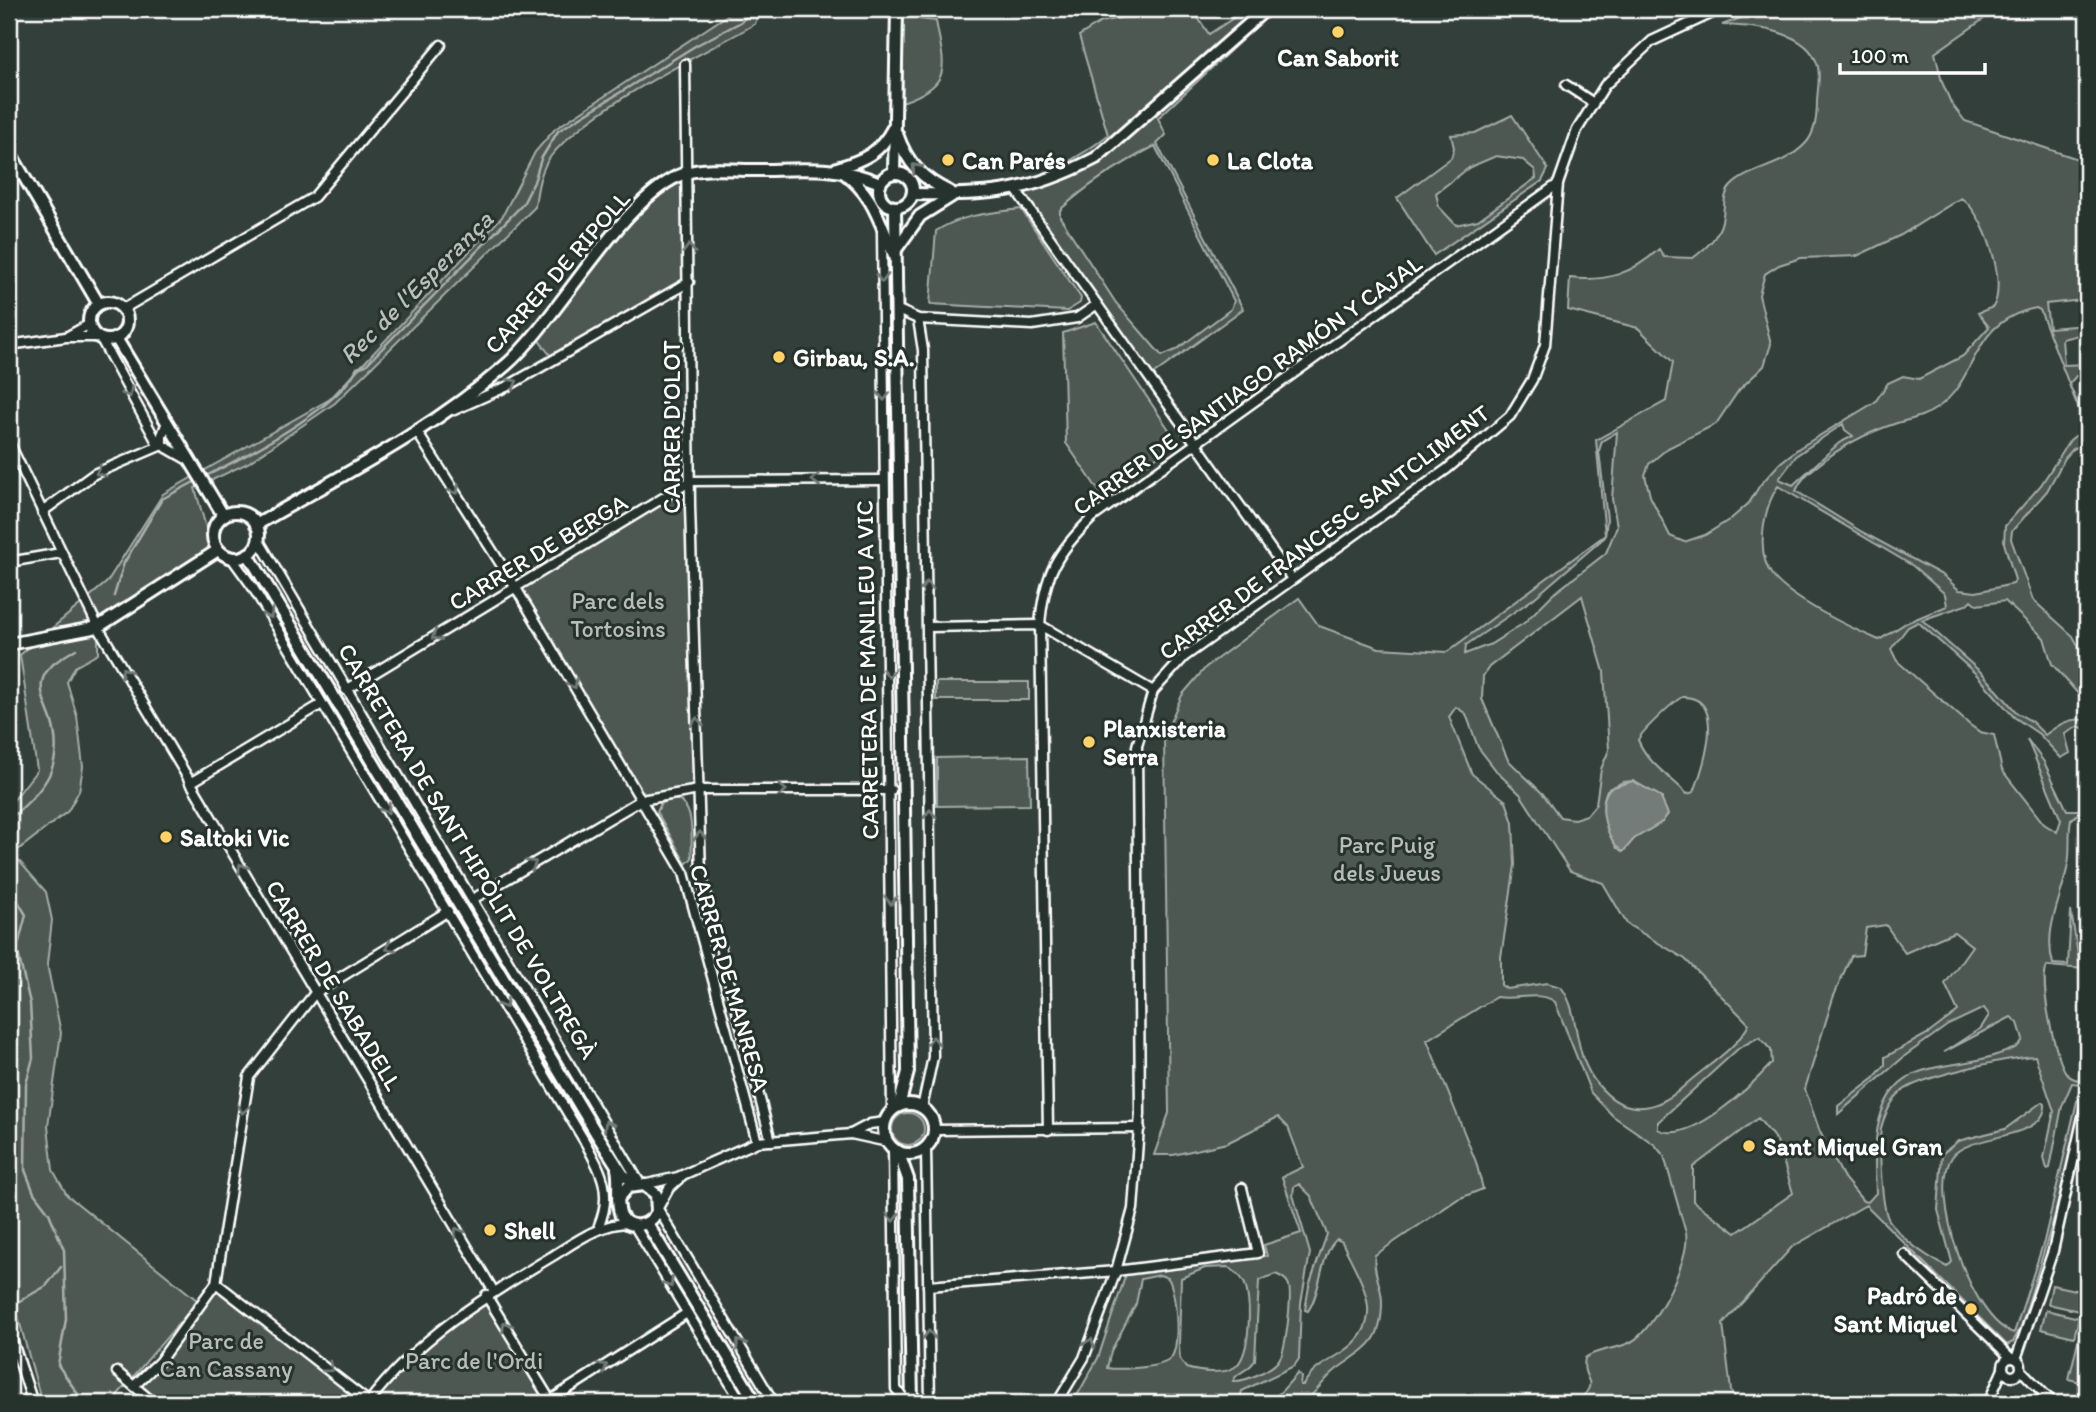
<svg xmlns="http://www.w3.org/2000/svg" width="2096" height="1412" viewBox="0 0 2096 1412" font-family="Itim,sans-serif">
<rect width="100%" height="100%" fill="#333f3a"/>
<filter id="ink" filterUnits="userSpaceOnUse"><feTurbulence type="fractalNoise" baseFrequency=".0143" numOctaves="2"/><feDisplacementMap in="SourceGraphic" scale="14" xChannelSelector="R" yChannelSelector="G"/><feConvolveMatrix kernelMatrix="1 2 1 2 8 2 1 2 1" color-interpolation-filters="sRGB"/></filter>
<g filter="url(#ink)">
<g fill="#4d5853" stroke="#a6aca9" stroke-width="2" fill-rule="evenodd">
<path d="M732 9H760L755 24C698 57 591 106 551 156 540 170 537 190 535 207L335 403 248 463 195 488 212 549 98 627V654L75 667 67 682 77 716 83 767 79 791 68 811 13 854 46 892 52 920 47 964 61 1033 48 1126 53 1170 67 1195 198 1301 114 1399 118 1403H42L9 1284V806L37 770 20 655 107 582 163 494 330 399 502 217 535 152 555 129 729 14Z"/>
<path d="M904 9H914L919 19 936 21C944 66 955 84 902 102Z"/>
<path d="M1161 9H1192L1209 34 1247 9H1275L1158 118 1166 135 1157 144 1243 309 1151 376 1016 183C1051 174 1080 157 1108 135L1079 36 1101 22ZM1155 146 1234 301 1231 309 1176 350 1162 356 1116 303 1060 217V210C1088 184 1122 163 1155 146Z"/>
<path d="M1764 9H1998L1935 53 1942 82 1951 103 1965 121 2087 162V333L2062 339 2064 365 2087 364V375L2076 376 2069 384 2087 424V443L2073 449 2065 458 2047 491 2012 531 2011 539 2033 600 2073 636 2084 657 2087 656V704L2052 664 2044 638 2005 601 1977 605 1971 600 1966 605 1922 620 1984 675 2017 713 2031 721 2045 735C2058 725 2071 716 2087 721V731L2079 726 2065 734 2070 753 2061 758 2039 734 2014 717 1976 674 1918 622 1908 627 1891 649 1897 661 1970 725 1980 732 1994 735 2002 770 2044 824 2057 832 2061 820 2027 739 2044 762 2067 810H2078L2087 806 2071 820C2068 834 2071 849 2068 864 2062 899 2043 928 2053 964L2068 965 2071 911 2079 961 2087 969 2047 966C2039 982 2055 1060 2067 1074 2072 1080 2080 1080 2087 1081V1086L2054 1218 2021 1327 2013 1342 2007 1345 1866 1205 1792 1247 1723 1324 1731 1391 1738 1403H1577C1603 1377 1580 1384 1585 1358 1598 1348 1616 1350 1631 1342 1654 1330 1691 1259 1686 1233L1664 1156 1655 1145 1613 1116 1591 1093 1555 1002C1540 990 1515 1001 1496 997L1427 1040 1476 1162 1483 1189 1458 1199 1375 1255C1372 1271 1382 1285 1382 1302 1382 1344 1367 1347 1337 1369 1324 1379 1316 1394 1302 1403H1073L1098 1358 1126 1274 1267 1256 1264 1245 1301 1233 1282 1177 1303 1167 1288 1127 1278 1117 1227 1143 1173 1155H1154L1169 1113 1164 736 1182 695 1206 667 1299 598 1319 626 1379 648 1447 652 1605 535 1596 440 1666 401 1673 362 1638 328 1568 310 1570 278C1606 282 1632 274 1659 249L1664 257 1693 258C1706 248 1718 238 1722 221 1725 210 1722 195 1731 186 1748 168 1782 168 1805 144 1816 133 1817 114 1817 99 1818 90 1820 76 1818 67 1810 30 1753 26 1722 25ZM1961 198C1984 212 2008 283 1993 307L1978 313 1989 327 1963 356 1919 379 1903 376 1888 383 1875 402 1799 448 1780 463 1760 485 1749 503 1732 518 1705 535 1684 542 1670 536 1650 496 1645 475 1649 464 1668 448 1716 424 1739 390 1764 366 1771 344 1759 295 1765 274 1779 265 1801 258 1857 256 1901 235ZM2082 300 2086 325 2049 328 2046 304ZM2036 308 2040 310 2086 428 2070 440 2041 485 2005 526 2004 543 2015 580 2013 584 1976 592 1959 590 1944 576 1862 532 1796 491C1800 480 1808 473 1817 466 1841 446 1866 433 1897 423 1911 419 1924 417 1937 408 1980 379 1968 322 2036 308ZM1843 424 1845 430 1853 436 1839 443 1793 485 1779 479 1797 455ZM1617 432 1612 499 1617 526 1606 553 1552 595 1524 623 1491 644 1465 654 1466 645 1533 599 1605 537 1607 519 1599 451 1602 441ZM1778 486 1913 566 1945 594 1947 606 1906 623 1879 640C1851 628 1790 599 1772 575 1755 552 1764 507 1778 486ZM1582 596 1604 672 1609 750 1601 769 1596 804 1587 815 1574 819 1560 817 1543 794 1508 760 1482 699 1483 676 1489 667ZM1682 697C1729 695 1702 771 1694 792L1687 794C1671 777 1648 764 1638 740 1641 732 1673 702 1682 697ZM1456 707 1466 714 1478 747 1498 773 1520 794 1570 871 1603 883 1627 924 1685 959 1749 1024C1737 1049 1703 1068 1683 1087 1669 1100 1649 1111 1629 1106 1616 1103 1608 1096 1599 1086 1570 1053 1582 1014 1561 987L1547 983 1507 989 1501 985V957L1515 865 1513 823 1506 801 1472 774 1449 717ZM1633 781 1662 798V822L1617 848C1608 829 1598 812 1607 790L1623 782ZM1886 925 1905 953 1954 932 1972 946 1945 984 1958 1011 1929 1033 1885 1057V1065L1872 1080 1838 1106V1114L1906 1055 1948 1025 1984 1008 1989 1015 1981 1028 1944 1052 2011 1017 2018 1023 2023 1039C2018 1050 2007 1051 1996 1055 1972 1064 1946 1063 1922 1071 1870 1087 1874 1151 1876 1193L1868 1202 1863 1201 1844 1178 1820 1132 1805 1089 1833 998 1851 956 1862 955 1866 928ZM1759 1037 1771 1050 1772 1063C1752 1085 1689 1147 1658 1129V1122L1739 1048ZM2035 1056 2054 1111 2044 1158 2047 1169 2050 1168 2062 1106 2072 1083 2081 1084 2044 1241 2014 1333C1972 1322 1928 1193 1952 1157 1967 1133 2047 1141 2045 1104L2042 1102 2005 1129 1958 1141 1942 1154 1938 1210 1952 1262 1947 1267C1926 1256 1902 1240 1889 1220 1881 1208 1879 1144 1881 1129 1883 1118 1892 1099 1901 1092 1921 1076 2008 1058 2035 1056ZM1758 1118 1777 1141 1793 1193 1736 1233 1693 1201V1167ZM1299 1184 1311 1196 1327 1234 1309 1286 1305 1310 1308 1311C1322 1291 1320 1253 1337 1239L1342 1242C1360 1280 1390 1321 1343 1352 1326 1363 1314 1367 1303 1385H1300L1301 1377 1298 1373C1276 1396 1276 1406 1240 1398L1242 1391 1294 1366 1299 1359 1301 1303 1310 1253 1293 1195 1294 1187ZM1228 1267C1235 1271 1240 1275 1244 1282 1252 1299 1251 1355 1235 1367 1223 1375 1199 1372 1186 1368L1180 1359 1179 1345 1181 1278 1205 1268ZM1275 1274C1281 1276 1285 1278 1288 1283 1293 1292 1286 1348 1280 1358 1275 1369 1245 1382 1233 1381 1236 1372 1250 1371 1255 1360L1259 1281ZM1160 1275 1168 1278C1176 1292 1181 1344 1171 1358 1164 1368 1119 1370 1107 1368L1111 1351 1136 1304 1141 1279Z"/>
<path d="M1512 115 1548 169 1542 181 1434 255 1397 198 1451 158 1454 148 1451 135 1475 133ZM1496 156 1523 160 1535 170 1536 178 1478 220 1456 225 1439 207 1436 193 1470 167Z"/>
<path d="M688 172 689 282 554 360 534 334C576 282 628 200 688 172Z"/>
<path d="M1021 209 1081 298 1080 303 1067 311 930 304 936 231C963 214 990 213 1021 209Z"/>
<polygon points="1096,322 1172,434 1170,447 1103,497 1066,443 1063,333"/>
<polygon points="691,481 699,790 641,800 516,588"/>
<rect x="936" y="682" width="93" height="18"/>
<polygon points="1029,756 1030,805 937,806 937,758"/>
<path d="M676 799C697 807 690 840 692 858L686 864 657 812 661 803Z"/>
<circle cx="908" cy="1129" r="16"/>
<polygon points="216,1283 368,1402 388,1378 486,1295 550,1400 546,1403 154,1403 134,1386 159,1362"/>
<polygon points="2052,1285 2084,1292 2079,1311 2048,1304"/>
<polygon points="2046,1310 2079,1318 2074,1337 2041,1329"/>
<polygon points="2082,1324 2087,1325 2087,1384 2069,1379"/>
</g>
<path fill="#737b78" stroke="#abb0ae" stroke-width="2" d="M1633 781 1660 796 1668 814 1662 822 1634 839 1623 852C1606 841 1596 804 1610 788Z"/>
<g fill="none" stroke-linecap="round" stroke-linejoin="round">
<g stroke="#abb0ae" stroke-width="2.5">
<path d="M204 477C244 457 339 408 357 368L366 365 523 204 534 182 541 159 558 131 695 46 741 22 753 9"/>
<polyline points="114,596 124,563 162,499 198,480"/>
<path d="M9 819C44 791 66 765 51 719 47 708 40 694 42 682 45 666 63 657 76 649"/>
<polyline points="9,886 26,915 17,949 30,1003 33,1058 26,1084 25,1170 34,1193 49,1213 64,1250 66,1319 58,1365 84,1403"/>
<polyline points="18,1302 46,1286 61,1267"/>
</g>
<defs>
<g id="street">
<polyline points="685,64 690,506 701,874 771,1141"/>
<polyline points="1566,85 1592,102"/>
<polyline points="1016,190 1292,579"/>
<polyline points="882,231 892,1111"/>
<polyline points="123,309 314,197 441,45"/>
<polyline points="898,310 918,319 1032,325 1077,318 1096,305"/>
<polyline points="918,319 923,350 933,1057 922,1108"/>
<polyline points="68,336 88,325"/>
<polyline points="101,339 159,446"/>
<polyline points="9,345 66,337 97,337"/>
<polyline points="454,410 508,386 689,282"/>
<polyline points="167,422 162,435 162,445 190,461"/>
<polyline points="417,432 516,588 684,873 757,1142"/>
<polyline points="9,442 98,627 493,1290"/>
<polyline points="42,512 94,474 162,445"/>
<polyline points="258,539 641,1185"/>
<path d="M231 557 252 586 585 1142C601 1171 613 1192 599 1225"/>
<polyline points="9,562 61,553"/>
<polyline points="928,627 1040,625 1153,691"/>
<polyline points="346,690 691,481 884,480"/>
<polyline points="190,783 322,704"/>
<polyline points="473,899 641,800 699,790 891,790"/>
<polyline points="935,1130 1140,1128"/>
<path d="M1048 1130 1040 625C1044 574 1057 552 1093 517L1558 184"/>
<polyline points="851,1134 888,1142"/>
<polyline points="926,1147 930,1403"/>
<polyline points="893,1148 896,1389 908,1403"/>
<polyline points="643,1185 678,1177 757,1142 851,1134 870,1124 885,1122"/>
<polyline points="659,1206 669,1188 681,1177"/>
<polyline points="658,1209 774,1403"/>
<polyline points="634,1225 742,1403"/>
<polyline points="1904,1254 2011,1358"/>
<polyline points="216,1283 370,1403"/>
<polyline points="928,1286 1116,1271 1258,1253 1242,1188"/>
<polyline points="486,1295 550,1400"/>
<polyline points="9,1330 33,1403"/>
<circle cx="2012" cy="1367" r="9"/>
<polyline points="2016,1359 2053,1251 2087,1099"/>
<polyline points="2021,1370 2053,1403"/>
<polyline points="117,1372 154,1403"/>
<polyline points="134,1386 159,1362 216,1283 249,1077 315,993 448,911"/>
<path d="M368 1403C416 1339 483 1298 551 1257 574 1243 600 1223 629 1223"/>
<polyline points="546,1403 687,1313"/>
<polyline points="1057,1403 1084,1358 1116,1271 1133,1209 1140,1114 1137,746 1153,691 1184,657 1447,469 1510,416 1532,380 1545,345 1558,184 1577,130 1605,85 1652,41 1721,9"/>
<polyline points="1988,1403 2003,1369"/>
</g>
<g id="secondary">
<path d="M897 134C907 163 922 179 950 192"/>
<polyline points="9,151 98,303"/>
<path d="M837 168C864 160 880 153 893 128"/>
<path d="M843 172C874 195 879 221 894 255"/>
<circle cx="896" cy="190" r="17"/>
<polyline points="894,173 897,9"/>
<path d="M913 194C987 196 1029 193 1096 158L1266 9"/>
<polyline points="895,208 908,1072 899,1106"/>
<polyline points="897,248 920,216 952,196"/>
<circle cx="108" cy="321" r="19"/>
<polyline points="116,338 223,515"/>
<circle cx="236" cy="535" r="23"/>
<path d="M256 525C342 475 431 431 506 365 558 320 625 192 686 173 709 166 742 171 766 170 807 169 841 166 880 183"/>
<polyline points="248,554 596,1133 623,1175 638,1184"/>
<polyline points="9,644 98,627 218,550"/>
<circle cx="909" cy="1129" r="25"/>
<polyline points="898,1151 908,1179 912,1403"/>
<path d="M617 1169C622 1186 608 1228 640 1225 648 1224 653 1219 657 1212L656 1194 644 1185 628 1187 618 1199"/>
<polyline points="647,1223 756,1403"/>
</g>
</defs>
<use href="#street" stroke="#fff" stroke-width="13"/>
<use href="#secondary" stroke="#fff" stroke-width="16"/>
<use href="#street" stroke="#26332d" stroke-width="8"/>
<use href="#secondary" stroke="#26332d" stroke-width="10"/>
</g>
<defs><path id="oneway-chevron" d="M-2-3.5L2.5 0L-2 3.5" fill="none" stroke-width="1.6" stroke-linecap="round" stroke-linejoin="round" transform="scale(1.75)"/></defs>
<g stroke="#727a76">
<use href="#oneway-chevron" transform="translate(916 168) rotate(-132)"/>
<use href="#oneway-chevron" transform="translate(689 249) rotate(-91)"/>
<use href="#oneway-chevron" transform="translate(882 278) rotate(89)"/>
<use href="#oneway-chevron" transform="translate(513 383) rotate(-30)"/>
<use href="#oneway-chevron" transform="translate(128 393) rotate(60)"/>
<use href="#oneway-chevron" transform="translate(884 396) rotate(90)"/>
<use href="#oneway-chevron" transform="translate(100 472) rotate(154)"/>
<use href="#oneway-chevron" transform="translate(816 480) rotate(180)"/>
<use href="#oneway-chevron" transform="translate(455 490) rotate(58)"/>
<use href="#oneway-chevron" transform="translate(927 586) rotate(-91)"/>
<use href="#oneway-chevron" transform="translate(269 614) rotate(59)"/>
<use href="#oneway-chevron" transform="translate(436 636) rotate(149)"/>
<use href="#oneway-chevron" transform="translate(125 672) rotate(-121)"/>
<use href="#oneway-chevron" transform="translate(889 673) rotate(89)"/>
<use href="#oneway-chevron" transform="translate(573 684) rotate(59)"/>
<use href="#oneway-chevron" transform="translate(697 722) rotate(-92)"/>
<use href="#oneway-chevron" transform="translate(782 790)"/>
<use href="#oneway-chevron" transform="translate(386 809) rotate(59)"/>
<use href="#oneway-chevron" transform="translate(930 814) rotate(-91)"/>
<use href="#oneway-chevron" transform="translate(700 836) rotate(-92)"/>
<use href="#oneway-chevron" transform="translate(532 864) rotate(-31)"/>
<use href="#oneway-chevron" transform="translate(242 868) rotate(-121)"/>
<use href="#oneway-chevron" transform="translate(891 900) rotate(90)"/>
<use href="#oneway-chevron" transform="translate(390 947) rotate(148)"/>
<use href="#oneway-chevron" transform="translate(504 1004) rotate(59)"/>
<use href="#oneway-chevron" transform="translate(933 1041) rotate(-91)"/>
<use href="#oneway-chevron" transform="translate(243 1109) rotate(100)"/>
<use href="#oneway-chevron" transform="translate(608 1125) rotate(-121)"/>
<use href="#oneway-chevron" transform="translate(893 1217) rotate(89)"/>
<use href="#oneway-chevron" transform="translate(458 1232) rotate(-121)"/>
<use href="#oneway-chevron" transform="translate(669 1283) rotate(59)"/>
<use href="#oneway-chevron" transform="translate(506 1326) rotate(-122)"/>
<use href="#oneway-chevron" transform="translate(929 1335) rotate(-91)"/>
<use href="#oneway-chevron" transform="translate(1090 1343) rotate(-69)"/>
<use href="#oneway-chevron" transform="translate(740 1344) rotate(-121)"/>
<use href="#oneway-chevron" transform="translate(603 1367) rotate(-32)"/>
<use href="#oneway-chevron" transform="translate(329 1368) rotate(37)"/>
</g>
</g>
<g fill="#ffd166" stroke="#26332d" stroke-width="2.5">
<circle cx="1338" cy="32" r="7"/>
<circle cx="948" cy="160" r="7"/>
<circle cx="1213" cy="160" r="7"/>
<circle cx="779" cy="357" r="7"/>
<circle cx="1089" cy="742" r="7"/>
<circle cx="166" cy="837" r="7"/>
<circle cx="1749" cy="1146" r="7"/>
<circle cx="490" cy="1230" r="7"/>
<circle cx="1971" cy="1309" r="7"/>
</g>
<g text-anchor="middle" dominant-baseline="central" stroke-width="6" stroke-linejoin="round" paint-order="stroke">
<g font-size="24" font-weight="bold" fill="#fff" stroke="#26332d" text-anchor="start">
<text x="1338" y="57" text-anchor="middle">Can Saborit</text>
<text x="962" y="160">Can Parés</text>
<text x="1227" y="160">La Clota</text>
<text x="793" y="357">Girbau, S.A.</text>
<text x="1103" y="728">Planxisteria<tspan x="1103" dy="28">Serra</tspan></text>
<text x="180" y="837">Saltoki Vic</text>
<text x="1763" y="1146">Sant Miquel Gran</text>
<text x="504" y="1230">Shell</text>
<text x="1957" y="1295" text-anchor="end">Padró de<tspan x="1957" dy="28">Sant Miquel</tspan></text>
</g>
<g font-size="24" fill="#fff" stroke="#26332d">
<text transform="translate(557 272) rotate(-49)">CARRER DE RIPOLL</text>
<text transform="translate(1247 385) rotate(-36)">CARRER DE SANTIAGO RAMÓN Y CAJAL</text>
<text transform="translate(671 427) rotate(-90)">CARRER D'OLOT</text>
<text transform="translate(1324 532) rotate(-37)">CARRER DE FRANCESC SANTCLIMENT</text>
<text transform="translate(538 552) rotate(-31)">CARRER DE BERGA</text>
<text transform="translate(867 670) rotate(-91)">CARRETERA DE MANLLEU A VIC</text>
<text transform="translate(468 851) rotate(59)">CARRETERA DE SANT HIPÒLIT DE VOLTREGÀ</text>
<text transform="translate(730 978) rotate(74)">CARRER DE MANRESA</text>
<text transform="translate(334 985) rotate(59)">CARRER DE SABADELL</text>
</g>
<g font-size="24" fill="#b8bcba" stroke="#26332d">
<text x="618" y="600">Parc dels<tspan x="618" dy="28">Tortosins</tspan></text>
<text x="1387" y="844">Parc Puig<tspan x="1387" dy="28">dels Jueus</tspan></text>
<text x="226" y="1340">Parc de<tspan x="226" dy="28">Can Cassany</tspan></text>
<text x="474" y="1360">Parc de l'Ordi</text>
</g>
<g font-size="26" font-style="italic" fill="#b9bdbc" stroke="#26332d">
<text transform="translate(416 287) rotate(-45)">Rec de l'Esperança</text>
</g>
</g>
<rect width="2096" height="1412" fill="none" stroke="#26332d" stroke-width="35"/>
<rect x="18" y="18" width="2061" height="1377" fill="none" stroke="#fff" stroke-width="2.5" filter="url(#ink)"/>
<path d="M1840 63v10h145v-10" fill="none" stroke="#ffffff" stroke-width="3.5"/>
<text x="1851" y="63" font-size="21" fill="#ffffff" stroke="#26332d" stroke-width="5" paint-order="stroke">100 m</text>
</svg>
